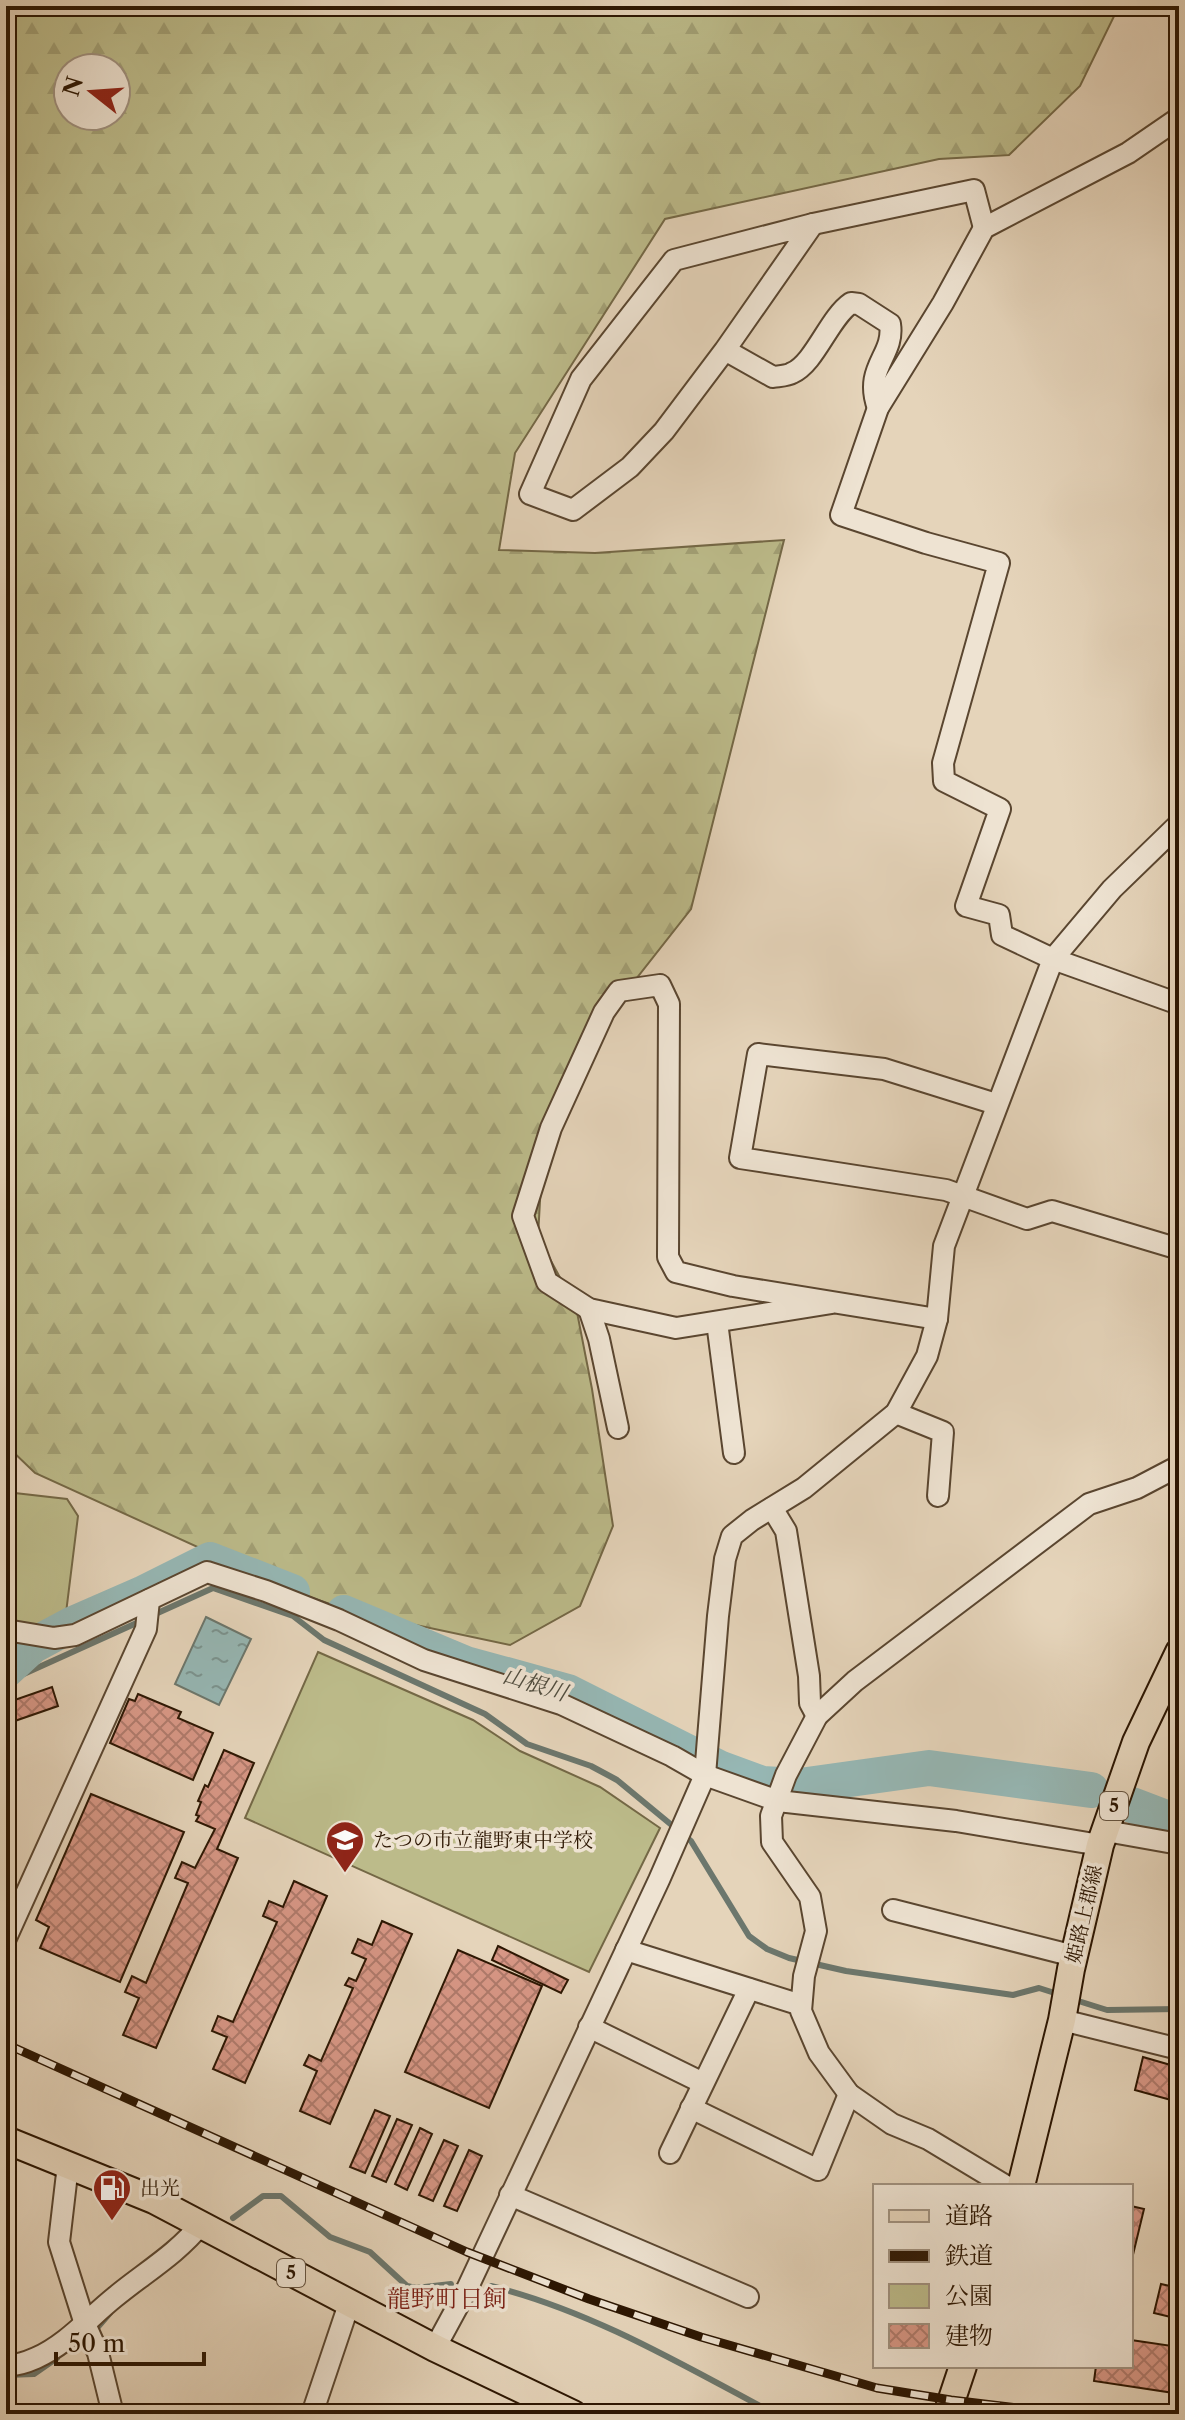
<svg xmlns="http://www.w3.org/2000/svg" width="1185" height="2420" viewBox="0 0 1185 2420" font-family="'Libre Caslon Text','Noto Serif JP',serif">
<defs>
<pattern id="forest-firs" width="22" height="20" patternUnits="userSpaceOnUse" patternTransform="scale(2)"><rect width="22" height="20" fill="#bcbb8a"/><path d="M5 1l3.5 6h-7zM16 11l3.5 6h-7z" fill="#a2a075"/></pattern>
<pattern id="water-ripples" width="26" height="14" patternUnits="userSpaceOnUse" patternTransform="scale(2)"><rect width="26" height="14" fill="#96b7b4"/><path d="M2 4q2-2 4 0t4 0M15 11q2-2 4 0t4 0" fill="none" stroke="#7b9490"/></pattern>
<pattern id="building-cross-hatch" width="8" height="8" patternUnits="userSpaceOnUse" patternTransform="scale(2)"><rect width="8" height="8" fill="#d89786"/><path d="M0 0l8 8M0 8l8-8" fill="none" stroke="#af7a6b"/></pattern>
</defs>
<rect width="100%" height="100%" fill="#e5d4ba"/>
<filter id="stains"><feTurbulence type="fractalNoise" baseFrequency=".0025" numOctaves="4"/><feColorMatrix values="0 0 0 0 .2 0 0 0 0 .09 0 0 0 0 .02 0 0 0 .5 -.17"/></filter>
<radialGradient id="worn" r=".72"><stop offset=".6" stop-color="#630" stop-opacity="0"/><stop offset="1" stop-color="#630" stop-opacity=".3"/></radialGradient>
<path fill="url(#forest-firs)" stroke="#746846" stroke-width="2" fill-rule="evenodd" d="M6 6H1119L1080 86 1009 155 939 159 665 219 515 453 499 550 595 553 784 540 691 909 592 1035 544 1129 538 1237 576 1307 592 1389 613 1526 580 1606 510 1645 350 1611 301 1594 35 1473 6 1445ZM68 68H116V116H68Z"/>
<g fill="#bcbb8a" stroke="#746846" stroke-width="2">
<polygon points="6,1492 67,1499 78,1516 65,1621 52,1619 41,1627 6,1621"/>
<polygon points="318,1652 473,1720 520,1751 600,1787 660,1828 589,1972 245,1818"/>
</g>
<polygon fill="url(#water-ripples)" stroke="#6c776d" stroke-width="2" points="206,1617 251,1639 219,1705 175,1684"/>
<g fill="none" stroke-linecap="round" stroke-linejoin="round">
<g stroke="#6c776d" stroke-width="6">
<polyline points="151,1616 213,1588 293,1616 324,1640 485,1714 527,1744 591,1766 617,1780 691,1841 749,1936 767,1949 789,1958 846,1971 1013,1995 1039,1988 1061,1995"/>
<polyline points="6,1682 141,1621"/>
<polyline points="1072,1999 1107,2010 1179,2009"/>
<polyline points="233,2218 263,2196 281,2196 330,2237 370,2252 407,2286 416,2288 451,2284"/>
<path d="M491 2286C592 2311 683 2365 775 2414"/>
<polyline points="97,2328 110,2313"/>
<polyline points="6,2375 34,2374 57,2358"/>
</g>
<g stroke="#96b7b4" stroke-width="36">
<polyline points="344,1613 466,1664 568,1692 721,1769 762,1784 800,1786 929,1768 1091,1790"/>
<polyline points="6,1670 32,1646 71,1625 142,1594 210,1560 292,1592"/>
<polyline points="1132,1805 1179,1823"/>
</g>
</g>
<g fill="url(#building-cross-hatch)" stroke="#2c1602" stroke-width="2">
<polygon points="52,1687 58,1706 6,1724 6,1703"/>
<polygon points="138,1694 181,1712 178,1718 213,1733 193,1780 110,1743 129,1699 135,1701"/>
<polygon points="224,1750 254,1763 217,1849 238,1858 156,2048 123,2035 139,1998 125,1992 132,1976 146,1983 188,1883 175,1878 182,1862 195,1868 215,1829 196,1821 199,1816 196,1815 201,1802 198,1801 205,1785 208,1787"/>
<polygon points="91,1794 184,1832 120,1982 40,1948 49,1927 36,1920"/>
<polygon points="294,1881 327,1896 245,2083 213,2069 227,2037 212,2031 218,2016 233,2022 277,1922 263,1916 269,1901 283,1907"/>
<polygon points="382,1921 412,1934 330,2124 300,2111 317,2071 304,2065 309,2055 321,2061 353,1988 345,1985 349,1978 356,1981 366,1959 352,1953 358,1939 372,1945"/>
<polygon points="498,1946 568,1980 561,1993 492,1960"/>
<polygon points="458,1950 542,1986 489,2108 405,2072"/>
<polygon points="1143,2057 1174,2066 1169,2084 1179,2086 1178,2102 1135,2090"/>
<polygon points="375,2110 390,2116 365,2173 350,2167"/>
<polygon points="397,2119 412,2125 386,2182 372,2176"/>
<polygon points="420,2128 432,2134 407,2190 395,2184"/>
<polygon points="444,2140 458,2146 433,2201 419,2195"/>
<polygon points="469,2150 482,2156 457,2211 444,2206"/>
<polygon points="1131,2206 1144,2209 1131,2263"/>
<polygon points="1161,2284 1179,2288 1179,2319 1154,2313"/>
<polygon points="1131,2340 1179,2347 1174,2393 1094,2381 1096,2366 1131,2366"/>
</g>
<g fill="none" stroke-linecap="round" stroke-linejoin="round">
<defs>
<g id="minor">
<polyline points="1179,118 1128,153 984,228 943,303 878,408 841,515 926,543 999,563 943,763 944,781 1000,809 966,906 999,915 1002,935 1053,959 1179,1004"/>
<polyline points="813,224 974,190 984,228"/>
<path d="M725 350 813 224 674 260 581 379 530 494 573 510 630 467 664 431 725 350 773 377C779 376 787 376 792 373 815 363 829 318 851 303L859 304 890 324C895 356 863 367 878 408"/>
<polyline points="996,1104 884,1069 758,1054 740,1158 946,1190 1027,1219 1052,1211 1179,1249"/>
<polyline points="832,1303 676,1328 589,1309 547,1282 523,1216 551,1128 604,1012 619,991 660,985 669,1004 668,1257 676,1272 733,1286 937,1319"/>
<polyline points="589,1309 599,1339 618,1428"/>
<polyline points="717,1322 734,1453"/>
<polyline points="896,1413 943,1432 938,1496"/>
<polyline points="772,1508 786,1531 809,1676 810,1703 817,1716"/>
<polyline points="6,1630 54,1638 75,1635 207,1572 266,1591 339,1620 424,1660 561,1704 672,1756 705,1775 778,1801 956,1821 1100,1845"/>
<polyline points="1106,1831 1179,1844"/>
<polyline points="893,1910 1074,1956"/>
<polyline points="6,1938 146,1629 149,1600"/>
<polyline points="626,1950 801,2005"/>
<polyline points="1062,2020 1179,2049"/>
<polyline points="589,2027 703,2083"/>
<polyline points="691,2108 818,2170 849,2094"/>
<polyline points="670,2153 749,1989"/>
<polyline points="68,2165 59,2242 85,2324 98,2353 113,2414"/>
<polyline points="1006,2186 928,2139 892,2124 849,2094 819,2053 801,2011 804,1976 816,1931 810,1897 772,1842 771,1816 786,1775 817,1716 855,1681 1089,1504 1137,1488 1179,1466"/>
<polyline points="510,2195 748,2297"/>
<polyline points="435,2348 467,2289 659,1880 705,1775 718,1616 725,1559 732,1536 752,1520 804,1488 896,1413 927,1356 937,1319 944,1246 1053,959 1112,889 1179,824"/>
<path d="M6 2365C16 2366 27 2362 36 2358 66 2345 90 2317 115 2297 144 2273 177 2254 201 2224"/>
<polyline points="312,2414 349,2304"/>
</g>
<g id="major">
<polyline points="6,2140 154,2200 435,2348 573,2414"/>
<polyline points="1021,2186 1062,2020 1071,1969 1100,1845 1136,1742 1179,1652"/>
<polyline points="947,2414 963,2366"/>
</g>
</defs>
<use href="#minor" stroke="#5a4630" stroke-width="24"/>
<use href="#major" stroke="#2c1602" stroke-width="30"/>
<use href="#minor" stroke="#eee3d2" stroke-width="20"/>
<use href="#major" stroke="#e5d4ba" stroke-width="26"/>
<defs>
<polyline id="rail" points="6,2044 467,2252 589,2299 701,2337 877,2388 951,2400 1069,2414"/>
</defs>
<use href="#rail" stroke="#2c1602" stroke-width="9"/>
<use href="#rail" stroke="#eee3d2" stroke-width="6" stroke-dasharray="18" stroke-linecap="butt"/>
</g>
<defs>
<symbol id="school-pin" viewBox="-11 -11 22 30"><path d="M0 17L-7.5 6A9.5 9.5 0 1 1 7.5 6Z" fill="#8f2418" stroke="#eee3d2"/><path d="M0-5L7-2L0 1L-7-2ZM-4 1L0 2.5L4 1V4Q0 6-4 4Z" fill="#fff"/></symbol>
<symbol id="fuel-pin" viewBox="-11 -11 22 30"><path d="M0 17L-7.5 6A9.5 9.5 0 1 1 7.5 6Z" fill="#8f2418" stroke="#eee3d2"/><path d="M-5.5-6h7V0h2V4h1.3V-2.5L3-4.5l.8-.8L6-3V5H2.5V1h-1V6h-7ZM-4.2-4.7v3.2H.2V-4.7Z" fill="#fff"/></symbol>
</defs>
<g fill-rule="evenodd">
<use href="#school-pin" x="323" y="1818" width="44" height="60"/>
<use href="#fuel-pin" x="90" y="2166" width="44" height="60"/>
</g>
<g text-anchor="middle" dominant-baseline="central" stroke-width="7" stroke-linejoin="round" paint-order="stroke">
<g fill="#eee3d2" stroke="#665440" stroke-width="2">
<rect x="1100" y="1792" width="28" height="28" rx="6"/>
<rect x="277" y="2259" width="28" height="28" rx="6"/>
</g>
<g font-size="18" font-weight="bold" fill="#2c1602">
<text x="1114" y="1806">5</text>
<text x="291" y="2273">5</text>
</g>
<g font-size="20" fill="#2c1602" stroke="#eee3d2" text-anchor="start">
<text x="373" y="1840">たつの市立龍野東中学校</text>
<text x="140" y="2188">出光</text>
</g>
<g font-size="20" fill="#2c1602" stroke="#eee3d2">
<text transform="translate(1084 1914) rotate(-77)">姫路上郡線</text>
</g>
<g font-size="22" font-style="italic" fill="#514e40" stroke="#eee3d2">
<text transform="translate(535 1684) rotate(17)">山根川</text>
</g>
<g font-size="24" fill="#7a1f14" stroke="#eee3d2">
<text x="447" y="2298">龍野町日飼</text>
</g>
</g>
<rect width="1185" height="2420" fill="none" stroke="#e5d4ba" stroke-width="32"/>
<rect x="8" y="8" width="1169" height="2404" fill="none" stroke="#2c1602" stroke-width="4"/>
<rect x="16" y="16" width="1153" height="2388" fill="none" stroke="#2c1602" stroke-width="2"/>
<rect x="873" y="2184" width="260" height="184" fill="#eee3d2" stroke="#a0917f" stroke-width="2"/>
<rect x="889" y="2210" width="40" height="12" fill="#e5d4ba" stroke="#a0917f" stroke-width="2"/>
<text x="945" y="2224" font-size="24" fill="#2c1602">道路</text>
<rect x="889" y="2250" width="40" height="12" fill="#2c1602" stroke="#a0917f" stroke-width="2"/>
<text x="945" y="2264" font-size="24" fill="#2c1602">鉄道</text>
<rect x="889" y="2284" width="40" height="24" fill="#bcbb8a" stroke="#a0917f" stroke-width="2"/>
<text x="945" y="2304" font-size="24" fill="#2c1602">公園</text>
<rect x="889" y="2324" width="40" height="24" fill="url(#building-cross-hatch)" stroke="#a0917f" stroke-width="2"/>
<text x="945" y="2344" font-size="24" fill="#2c1602">建物</text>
<g transform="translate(92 92) rotate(287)"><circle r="38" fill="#eee3d2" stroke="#a0917f" stroke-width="2"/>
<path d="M0-6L14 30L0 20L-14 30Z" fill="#8f2418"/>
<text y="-12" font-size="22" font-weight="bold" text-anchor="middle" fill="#2c1602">N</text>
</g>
<path d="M56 2352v12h148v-12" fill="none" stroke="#2c1602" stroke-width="4"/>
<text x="68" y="2352" font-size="24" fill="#2c1602" stroke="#eee3d2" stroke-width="6" paint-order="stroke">50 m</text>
<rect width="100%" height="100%" filter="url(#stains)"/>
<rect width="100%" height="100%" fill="url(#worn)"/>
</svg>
